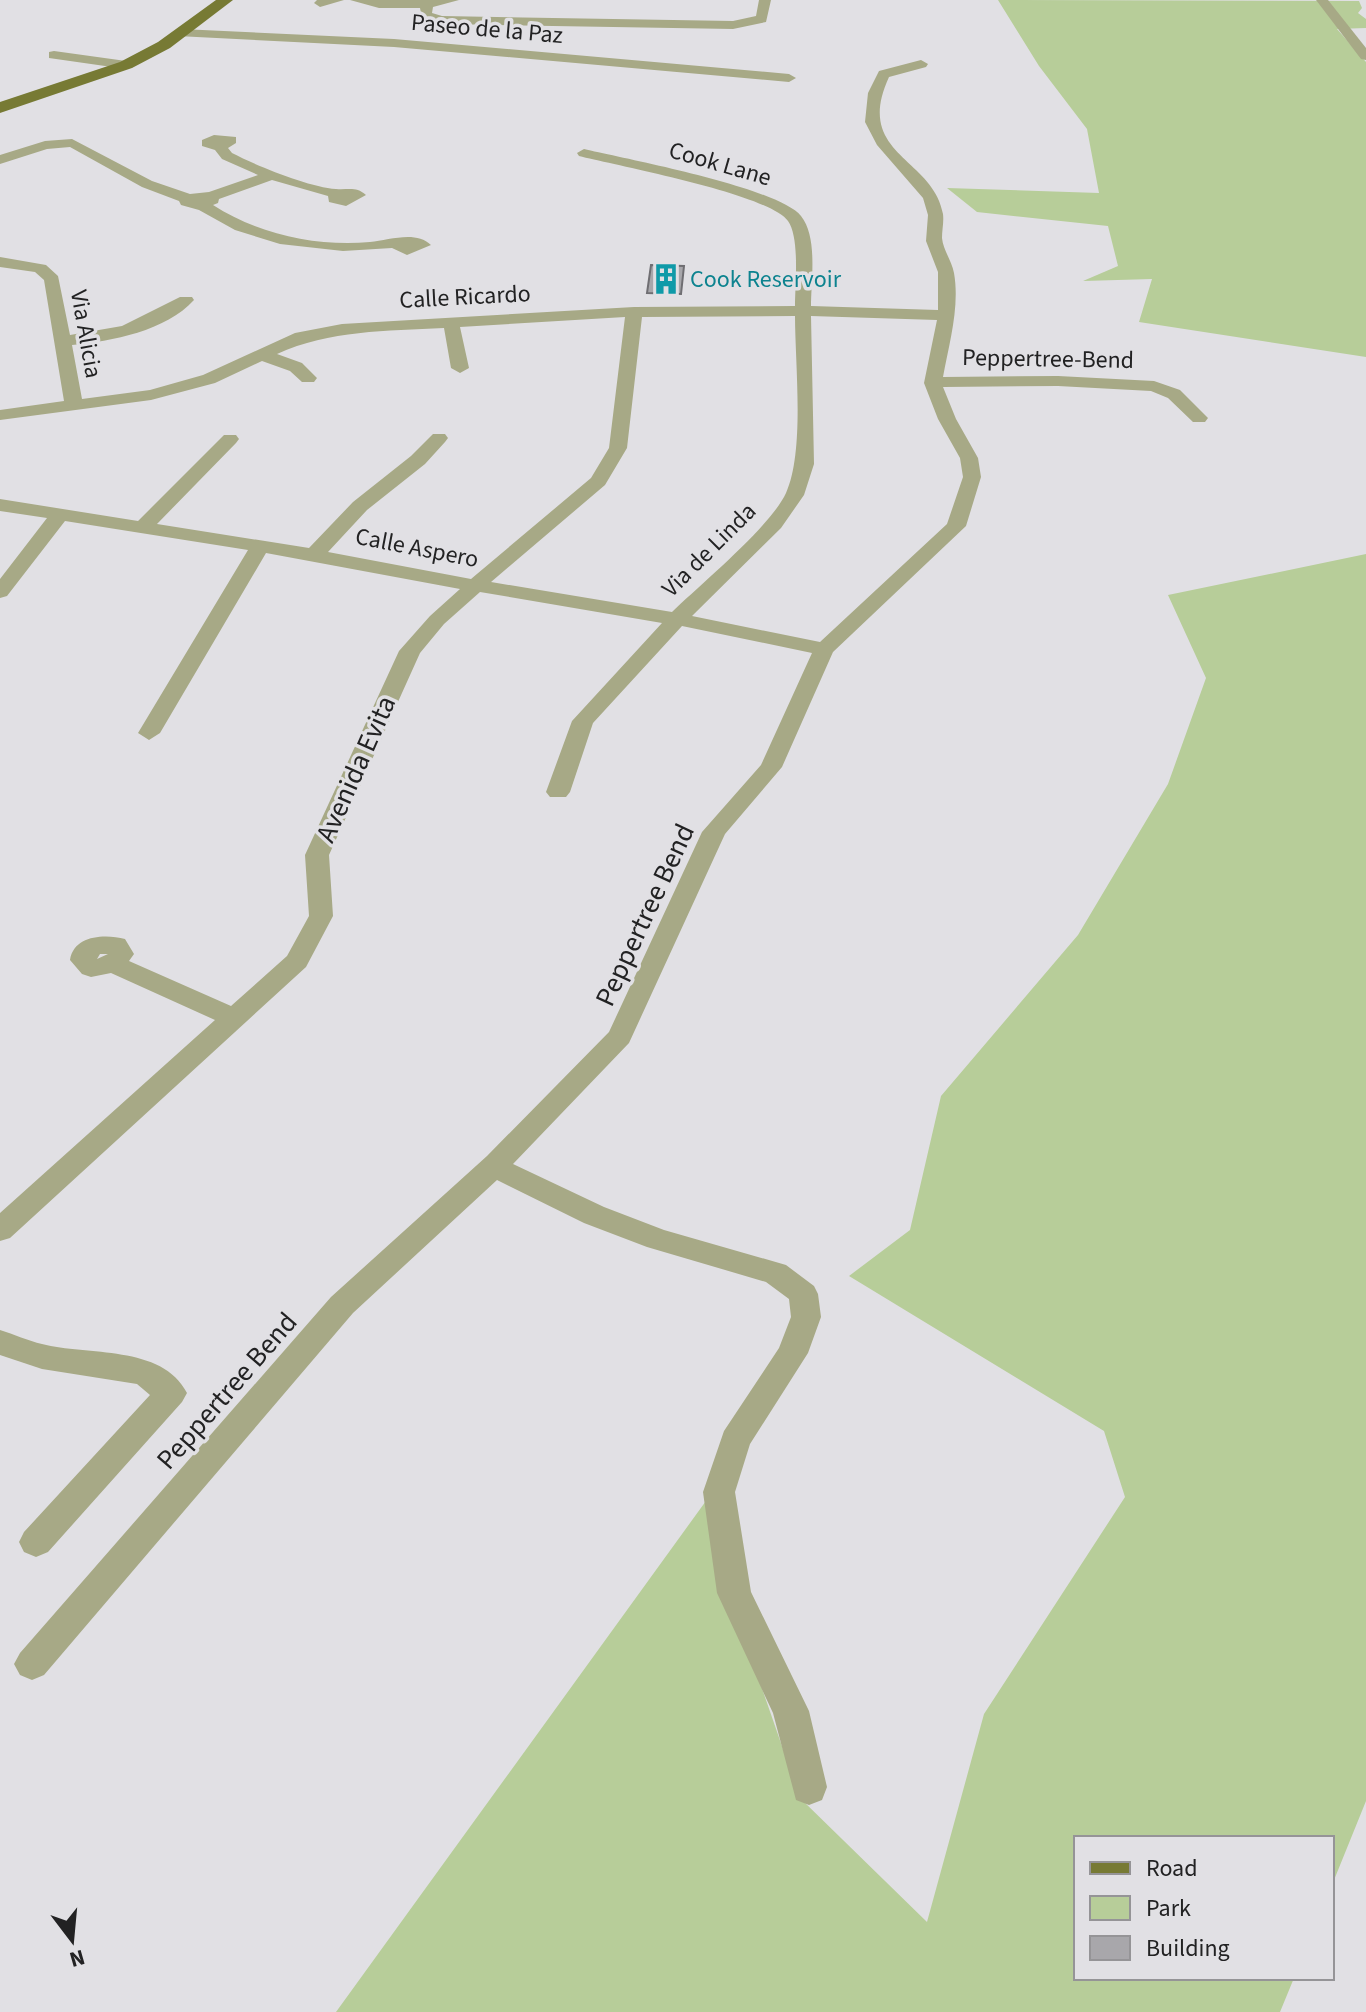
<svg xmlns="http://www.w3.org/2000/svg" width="1366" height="2012" viewBox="0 0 1366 2012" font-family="'Source Sans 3',sans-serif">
<rect width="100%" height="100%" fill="#e1e0e4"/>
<g fill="#b7cd99">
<polygon points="998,0 1359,1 1362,8 1358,13 1366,19 1366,28 1337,29 1366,62 1366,357 1139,322 1152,279 1083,281 1118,266 1108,226 977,212 947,188 1099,193 1087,129 1039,66"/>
<polygon points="1366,554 1366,1801 1332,1885 1332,1838 1076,1838 1076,1978 1294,1978 1280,2012 336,2012 711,1494 757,1674 800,1798 927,1922 984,1714 1125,1497 1104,1431 849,1276 910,1230 941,1096 1078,935 1168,784 1206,678 1168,595"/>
</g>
<polygon fill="#a8a7ab" stroke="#6f6e72" stroke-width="2" points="651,265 684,266 681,294 647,293"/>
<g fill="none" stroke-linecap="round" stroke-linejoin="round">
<g fill="#a7a986" fill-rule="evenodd">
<polygon points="317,0 344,0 320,7 314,3"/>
<polygon points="350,0 459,0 433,7 432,13 442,16 733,21 756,16 759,0 771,0 766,22 733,29 441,24 422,18 420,8 379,8"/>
<polygon points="1316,0 1328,0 1366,48 1366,60 1361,59"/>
<polygon points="181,29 394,39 789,74 796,78 789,82 394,47 177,36 177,30"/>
<polygon points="54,51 126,61 133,65 126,69 49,58 49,52"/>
<path d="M921 60 928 64 926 67 889 77C853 155 933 157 943 214 944 222 942 230 942 238 943 250 952 261 954 273 960 307 949 344 943 377L1058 376 1154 381 1180 390 1208 418 1205 422H1193L1168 398 1151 391 1058 386 943 387 956 419 978 458 981 477 966 526 833 652 782 767 725 834 629 1043 513 1164 604 1207 664 1230 786 1265 814 1286 818 1294 821 1317 808 1353 750 1444 735 1492 751 1592 809 1711 827 1787 822 1800 809 1805 796 1800 773 1713 717 1593 703 1492 724 1431 779 1348 791 1317 789 1299 766 1282 647 1247 584 1223 497 1180 353 1313 44 1675 32 1680 20 1675 14 1664 20 1653 331 1297 487 1156 609 1032 702 832 761 765 812 653 682 626 593 723 570 792 566 797H550L546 792 572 721 662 623 480 592 444 624 420 653 329 855 333 916 306 967 10 1238 0 1241V1213L215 1020 111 973 91 977 82 974 70 960C74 935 105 934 125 939L134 954 129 961 231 1006 287 956 309 916 305 855 399 651 430 616 460 589 266 553 160 733 149 740 138 733 248 550 65 521 7 596 0 598V579L47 518 0 511V499L138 521 224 435H236L239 439 236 443 157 524 309 548 353 502 411 456 433 434H445L448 438 445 442 425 464 367 510 328 552 471 579 591 478 609 448 625 317 460 327 469 368 460 373 451 368 444 328C386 331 330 330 277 354L302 363 317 378 314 382H302L290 371 262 361 215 383 151 400 0 420V410L64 401 44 280 35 272 0 267V257L46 265 58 276 70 335 122 326 180 297H192L194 300C166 331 112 341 72 345L82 399 150 390 203 375 295 333 342 324 634 307 795 306C795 285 800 238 788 221 769 194 618 166 579 156L577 153 584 149C626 159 777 187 801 216 818 237 811 280 811 306L938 310V272L926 241 928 215 923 198 877 145 865 122 868 93 879 71ZM795 316C795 364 805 451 786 493 771 526 701 584 672 612L491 582 605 485 627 448 642 317ZM811 316 937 320 924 383 938 419 960 458 963 477 947 524 820 642 692 616 781 528 804 495 814 464ZM100 954H108L97 959Z"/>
<path d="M214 135 236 137V143L228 148 232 153C257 166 309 187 336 189 349 190 356 186 366 195L346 206 329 202 328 196 272 180 219 199 218 203 213 205C258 234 317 247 370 242 389 240 416 230 431 245L407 255 392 248 343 251 280 244 235 230 199 210 181 205 179 201 142 187 70 147 47 149 0 164V155L45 141 72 139 152 181 190 194 209 192 258 175 222 159 215 150 202 146V140Z"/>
<path d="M0 1330C14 1334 28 1341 42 1344 87 1356 162 1344 187 1393L182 1402 48 1552 36 1557 24 1552 19 1542 24 1532 150 1395 137 1384 42 1369 0 1355Z"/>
</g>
<polygon fill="#777a34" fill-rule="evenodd" points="216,0 233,0 170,48 132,68 0,113 0,102 120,62 158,42"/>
</g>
<defs>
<symbol id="building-bare" viewBox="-9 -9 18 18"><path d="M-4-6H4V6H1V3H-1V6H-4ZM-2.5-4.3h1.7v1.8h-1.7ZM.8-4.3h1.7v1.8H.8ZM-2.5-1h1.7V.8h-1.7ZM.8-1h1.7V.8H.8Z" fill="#0f9aa8" stroke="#e1e0e4" stroke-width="2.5" paint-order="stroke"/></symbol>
</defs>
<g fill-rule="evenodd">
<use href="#building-bare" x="644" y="257" width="44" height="44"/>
</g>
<g text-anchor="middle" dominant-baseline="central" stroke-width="7" stroke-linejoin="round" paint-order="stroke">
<g font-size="24" fill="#222223" stroke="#e1e0e4">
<text transform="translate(487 29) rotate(5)">Paseo de la Paz</text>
<text transform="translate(720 164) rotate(16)">Cook Lane</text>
<text transform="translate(465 297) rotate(-3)">Calle Ricardo</text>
<text transform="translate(86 334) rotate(80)">Via Alicia</text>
<text transform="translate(1048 359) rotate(1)">Peppertree-Bend</text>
<text transform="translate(417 548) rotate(11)">Calle Aspero</text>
<text transform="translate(709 550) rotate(-45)">Via de Linda</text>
</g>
<g font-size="24" fill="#0d838f" stroke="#e1e0e4" text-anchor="start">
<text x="690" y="279">Cook Reservoir</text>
</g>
<g font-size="28" fill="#222223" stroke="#e1e0e4">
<text transform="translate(356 769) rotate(-66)">Avenida Evita</text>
<text transform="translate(645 915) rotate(-65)">Peppertree Bend</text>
<text transform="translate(227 1391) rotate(-49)">Peppertree Bend</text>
</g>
</g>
<rect x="1074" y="1836" width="260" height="144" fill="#e1e0e4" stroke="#959497" stroke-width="2"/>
<rect x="1090" y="1862" width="40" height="12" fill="#777a34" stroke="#959497" stroke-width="2"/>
<text x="1146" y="1876" font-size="24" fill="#222223">Road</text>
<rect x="1090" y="1896" width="40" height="24" fill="#b7cd99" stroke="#959497" stroke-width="2"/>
<text x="1146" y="1916" font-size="24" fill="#222223">Park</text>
<rect x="1090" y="1936" width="40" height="24" fill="#a8a7ab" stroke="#959497" stroke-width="2"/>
<text x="1146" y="1956" font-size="24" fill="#222223">Building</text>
<g transform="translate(72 1940) rotate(164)" stroke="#e1e0e4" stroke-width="6" paint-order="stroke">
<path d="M0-6L14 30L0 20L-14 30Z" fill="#222223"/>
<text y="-12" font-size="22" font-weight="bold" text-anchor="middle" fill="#222223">N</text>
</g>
</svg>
